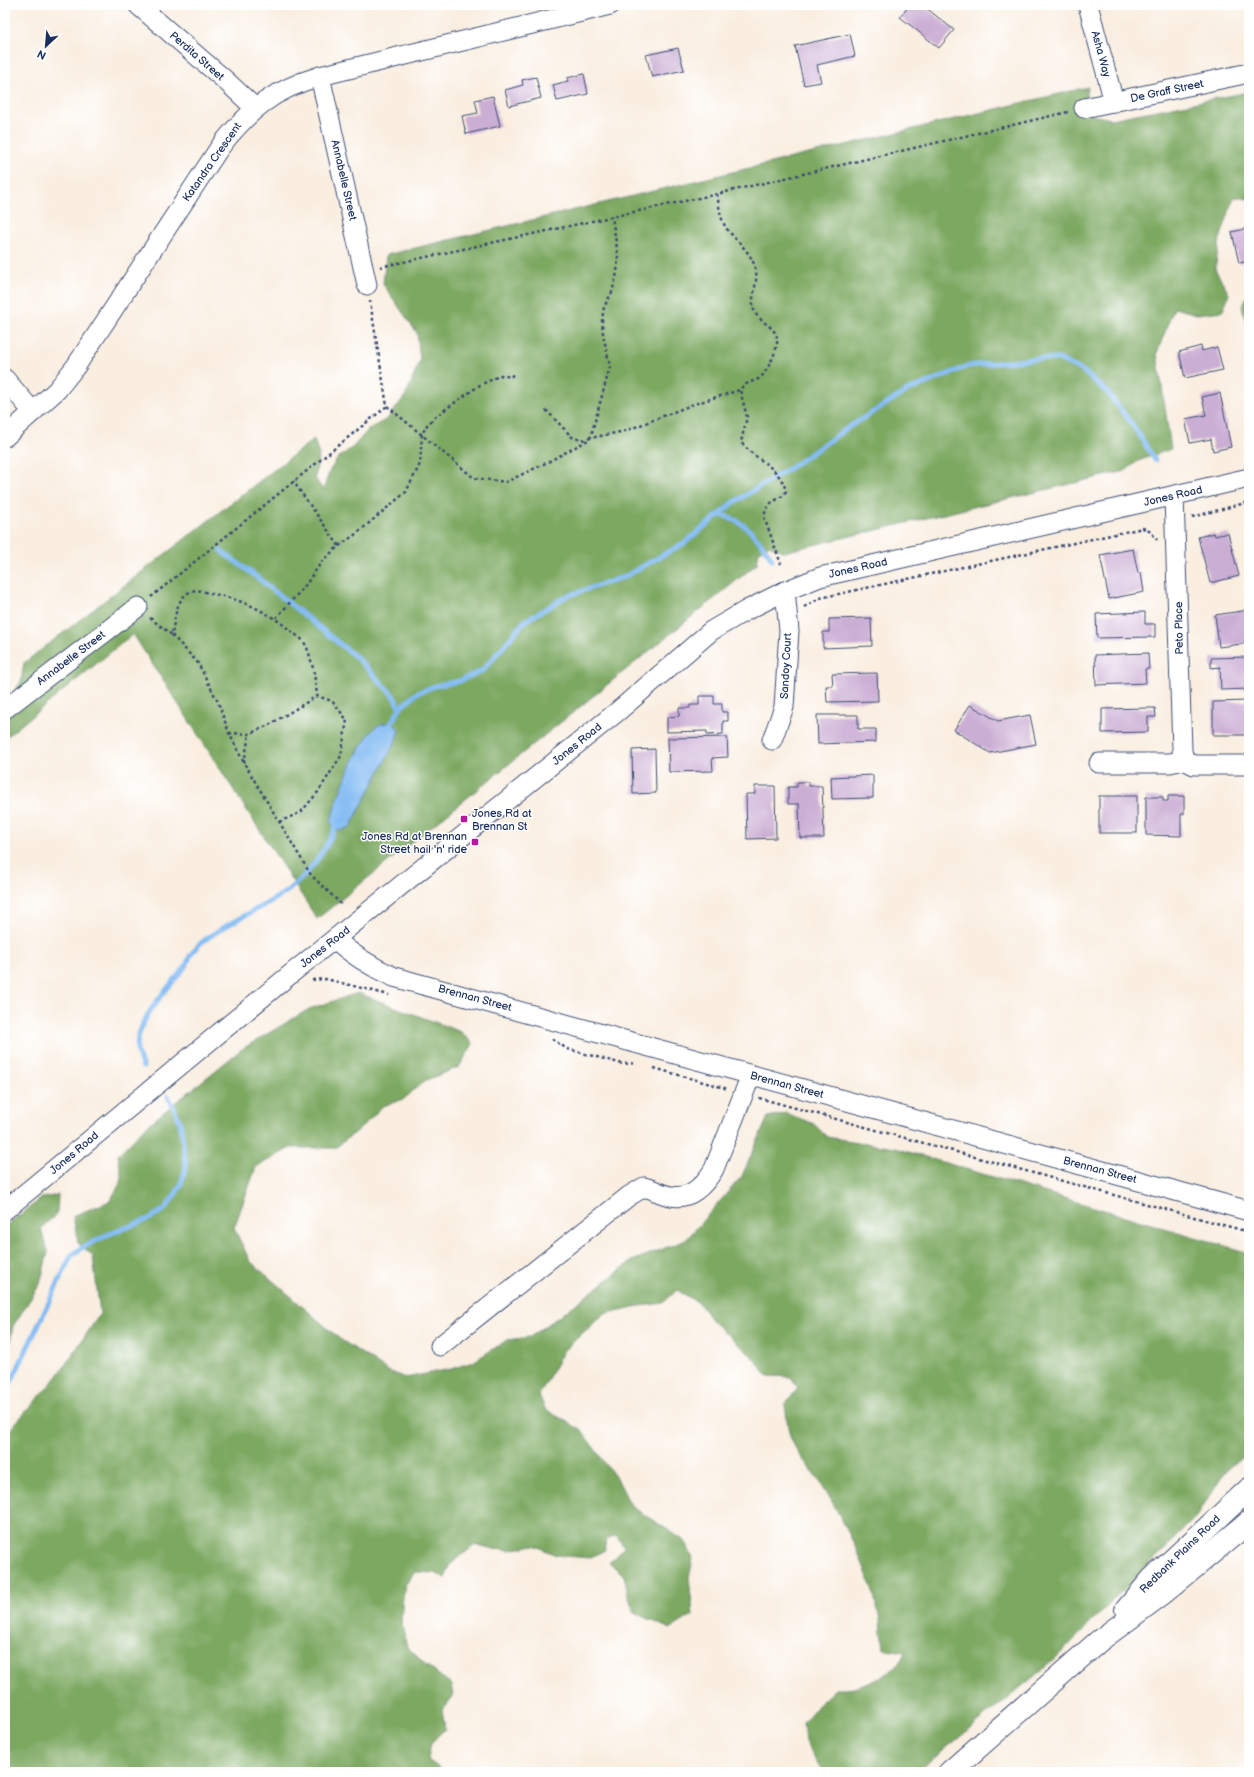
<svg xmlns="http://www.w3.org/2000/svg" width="1254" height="1777" viewBox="0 0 1254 1777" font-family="'Balsamiq Sans',sans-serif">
<rect width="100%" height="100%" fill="#fff"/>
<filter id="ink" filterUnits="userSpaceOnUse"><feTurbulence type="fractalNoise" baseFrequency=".025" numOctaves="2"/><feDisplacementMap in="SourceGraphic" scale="8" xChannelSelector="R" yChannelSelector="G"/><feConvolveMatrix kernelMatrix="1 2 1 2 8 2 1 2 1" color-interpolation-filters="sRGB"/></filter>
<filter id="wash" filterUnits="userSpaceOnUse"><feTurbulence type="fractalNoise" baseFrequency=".012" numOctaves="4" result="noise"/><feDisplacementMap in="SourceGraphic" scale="16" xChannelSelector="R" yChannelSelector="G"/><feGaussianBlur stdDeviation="0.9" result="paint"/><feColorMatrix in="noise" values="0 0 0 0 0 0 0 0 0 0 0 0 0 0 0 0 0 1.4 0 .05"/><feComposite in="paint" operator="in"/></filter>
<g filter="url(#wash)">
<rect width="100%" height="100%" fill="#f9eee0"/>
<g fill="#7ba861" stroke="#4b6c60" fill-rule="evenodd">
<path d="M1088 87 1086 103 1092 115 1111 119 1249 92V199L1234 197 1220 239 1215 269 1229 294 1223 311 1197 314 1174 308 1157 353 1171 449 1138 461 1125 471 784 552 769 545 759 551 757 564 317 919 133 634 5 738V703L21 682 24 663 314 439 319 455 315 478 323 490 330 470 338 458 353 447 369 429 387 419 406 395 420 360 417 333 383 284 386 255ZM395 742 350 827 333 811 360 746Z"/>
<polygon points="1249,292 1249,329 1242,307"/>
<path d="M358 993 461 1032 473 1044 459 1067 424 1081 404 1099 383 1106 360 1129 335 1148H290L256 1167 234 1228 250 1261 340 1339 388 1371 405 1378 451 1369 473 1362 507 1340 530 1337 564 1313 632 1261 686 1240 742 1176 768 1117 786 1113 814 1124 827 1137 895 1148 1249 1253V1450L1225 1471 1196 1517 1054 1660 917 1772H823L805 1742 803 1723 816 1707 835 1689C841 1689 849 1689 854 1688 874 1682 898 1672 905 1652L884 1649C880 1592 854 1540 826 1491 816 1474 800 1459 792 1441 787 1430 787 1416 785 1405L798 1388 791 1377 768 1376 752 1356 712 1321 699 1303 677 1290 663 1303 633 1307 604 1314 564 1350 539 1395 545 1409 581 1430 619 1482 631 1506 685 1541 693 1559 689 1578 693 1615 670 1629 634 1612 628 1595 624 1575 609 1563 624 1547 616 1535 607 1539 605 1550 589 1558 556 1555 534 1545 510 1550 489 1549 475 1545 451 1564 445 1578 434 1573 415 1572 405 1585 403 1597 401 1619 407 1647 426 1665 452 1685 454 1695 442 1710 445 1729 431 1743 428 1760 445 1772H5V1438L13 1426 57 1377 100 1314 93 1256 78 1243 73 1216 110 1201 122 1180 118 1155 143 1129 242 1049 309 1009Z"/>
<polygon points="58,1195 57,1214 41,1228 48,1252 40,1284 13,1326 5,1372 5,1226 42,1198"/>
</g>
<path fill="#83bbf3" stroke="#4f75a8" d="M391 722 399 729 395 742 350 827 339 831 331 823C335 800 359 738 379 725 382 723 388 723 391 722Z"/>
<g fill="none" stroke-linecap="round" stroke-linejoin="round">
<g stroke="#83bbf3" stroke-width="5">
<path d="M722 515C746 521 759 539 772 559"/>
<polyline points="221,551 253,574 356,657 393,695 400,708"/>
<polyline points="389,727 400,708 417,693 435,686 460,681 483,670 525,621 567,596 624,577 686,542 733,503 790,468 849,427 907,391 968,366 1033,359 1059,359 1083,371 1108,393 1135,428 1155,460"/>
<path d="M143 1067C141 1062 138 1056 137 1050 135 1020 168 989 185 967 188 964 188 960 190 956 195 948 201 942 209 937 230 922 255 911 278 897 305 881 326 851 338 822"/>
<polyline points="5,1395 71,1256 80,1249 107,1235 151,1218 166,1208 180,1187 186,1167 182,1135 180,1121 168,1096"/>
</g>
</g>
<g id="blocks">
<g fill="#cbaed4">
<polygon points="910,5 927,5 925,7 954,30 939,48 900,17"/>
<polygon points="850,34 855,56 817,65 821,82 804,85 795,46"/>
<polygon points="678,48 684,70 652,77 646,55"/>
<polygon points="584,74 588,94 557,101 553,85 568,81 567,78"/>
<polygon points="536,77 541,98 509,106 505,90 523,85 522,80"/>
<polygon points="493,96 500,126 466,134 462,116 478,113 475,100"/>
<polygon points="1249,228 1249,248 1247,249 1249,261 1239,263 1232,232"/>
<polygon points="1201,346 1202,351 1217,347 1223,370 1185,378 1179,352"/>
<polygon points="1220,393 1231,447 1213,451 1211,439 1190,443 1185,419 1206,415 1202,397"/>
<polygon points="1214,533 1215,536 1228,533 1239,576 1210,583 1198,537"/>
<polygon points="1133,549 1138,573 1141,573 1144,592 1109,599 1100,555"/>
<polygon points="1249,610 1249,643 1219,647 1215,615"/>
<polygon points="1145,612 1145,624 1155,624 1155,637 1097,638 1096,614"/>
<polygon points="871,618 872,646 823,648 823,632 829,632 829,619"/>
<polygon points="1148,653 1149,669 1145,669 1146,683 1096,685 1095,655"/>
<polygon points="1249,657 1249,689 1221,690 1220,667 1211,668 1211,658"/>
<polygon points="877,673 878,701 827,702 826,686 833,686 832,674"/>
<polygon points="699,696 714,696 714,704 722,704 722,712 728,712 728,721 723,721 723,734 707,735 707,731 667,732 667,717 679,716 679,708 690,708 690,705 699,705"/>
<polygon points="1249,701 1249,735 1213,735 1213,702"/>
<polygon points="970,705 998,721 1030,715 1036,744 990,753 954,730"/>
<polygon points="1148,708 1155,708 1156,717 1148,717 1148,732 1102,733 1102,709"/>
<polygon points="817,715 858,715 858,729 876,729 876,742 818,744"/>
<polygon points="727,737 728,757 712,758 713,771 669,772 668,738"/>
<polygon points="655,749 656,793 633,794 632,750"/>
<polygon points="873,775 873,798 832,799 831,777"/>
<polygon points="797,782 809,782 809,786 822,786 824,838 800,838 799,804 788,804 788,787 797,787"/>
<polygon points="755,786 775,786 776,838 747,839 746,794 755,794"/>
<rect x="1099" y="796" width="38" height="37"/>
<polygon points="1168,796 1184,796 1184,814 1181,814 1181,836 1146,835 1146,797 1163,797 1163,801 1168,801"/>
</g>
</g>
</g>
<g filter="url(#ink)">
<use href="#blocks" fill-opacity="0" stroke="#3c4c72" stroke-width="1"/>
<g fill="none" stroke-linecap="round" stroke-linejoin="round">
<defs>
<g id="minor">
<polyline points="138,5 225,80 255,108"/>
<polyline points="1088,5 1114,102"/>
<polyline points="320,76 367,285"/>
<polyline points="1084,108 1249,73"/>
<polyline points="5,379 33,412"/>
<path d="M5 437 57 390 76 366 220 147C250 109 273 90 320 76L610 5"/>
<polyline points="1174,496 1182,750 1184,760"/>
<polyline points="5,709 138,607"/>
<polyline points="772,740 784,707 789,631 785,591"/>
<polyline points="1099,763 1170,763 1184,760 1194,765 1249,765"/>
<path d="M335 939C353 956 372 967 394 977L1249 1211"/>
<polyline points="5,1210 292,973 617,712 711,631 747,610 785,591 820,577 1249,478"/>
<path d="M440 1346 629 1196 644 1187C653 1189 662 1195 671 1196 691 1200 705 1184 714 1169L751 1075"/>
</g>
<g id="major">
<polyline points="1126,1610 1152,1579 1249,1489"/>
<polyline points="950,1772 1099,1641 1162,1594 1249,1522"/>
</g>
</defs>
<use href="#minor" stroke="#3c4c72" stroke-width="21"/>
<use href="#major" stroke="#3c4c72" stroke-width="24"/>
<g stroke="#3c4c72" stroke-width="2.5" stroke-dasharray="3 3" stroke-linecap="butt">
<path d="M717 194C719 205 720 220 727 229 738 243 752 252 756 271 758 284 750 298 754 310 758 323 780 327 777 343 776 353 768 369 762 376 755 383 745 381 740 390L747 417 741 442C754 460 780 466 786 491 778 504 768 497 764 517L781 564"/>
<polyline points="380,267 717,194 1068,112"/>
<polyline points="387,406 474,478 506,482 546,463 590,439 610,367 603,334 602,320 604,307 612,292 617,273 618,255 612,217"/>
<polyline points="546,410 572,437 581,440 625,431 694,404 740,390"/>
<polyline points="1192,517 1249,502"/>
<polyline points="339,546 356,534 406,492 420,464 422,434 427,425 436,416 480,385 501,375 511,377 513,374"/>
<polyline points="151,597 387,406 370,301"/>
<polyline points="804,607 820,598 1143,528 1151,532 1157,540"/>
<polyline points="150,618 172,635"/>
<polyline points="276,618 304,587 323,560 339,546 293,481"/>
<polyline points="229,733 249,734 269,725 317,696"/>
<polyline points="244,763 249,734"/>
<path d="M279 822 301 812 318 792 341 756 347 720 332 701 317 696C316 683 311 650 303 641 300 637 294 634 291 631 266 610 240 599 209 593 201 591 195 588 188 593 176 600 174 622 172 635L198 663 218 702 229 733 244 763 311 875 341 904"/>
<polyline points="312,980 326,979 389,995"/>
<polyline points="552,1039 567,1049 623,1064 637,1063"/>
<polyline points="654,1068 728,1089"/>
<polyline points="759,1098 1249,1232"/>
</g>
<use href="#minor" stroke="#fff" stroke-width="19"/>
<use href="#major" stroke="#fff" stroke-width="22"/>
</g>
</g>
<g fill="#b5179e" stroke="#fff" stroke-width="1.5">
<rect x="460" y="815" width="8" height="8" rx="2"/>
<rect x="471" y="838" width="8" height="8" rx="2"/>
</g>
<g text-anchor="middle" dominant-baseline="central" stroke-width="3" stroke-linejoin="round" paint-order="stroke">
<g font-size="11" fill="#1b2f5e" stroke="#fff">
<text transform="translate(1101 54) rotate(75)">Asha Way</text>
<text transform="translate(197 56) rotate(41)">Perdita Street</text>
<text transform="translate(1167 91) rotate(-12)">De Graff Street</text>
<text transform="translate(212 162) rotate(-55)">Katandra Crescent</text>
<text transform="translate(344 180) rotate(77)">Annabelle Street</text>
<text transform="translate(1173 496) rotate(-13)">Jones Road</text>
<text transform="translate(858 568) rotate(-13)">Jones Road</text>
<text transform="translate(1179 628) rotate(-91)">Peto Place</text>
<text transform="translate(71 658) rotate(-37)">Annabelle Street</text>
<text transform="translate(786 666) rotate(-87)">Sandoy Court</text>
<text transform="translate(577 744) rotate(-39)">Jones Road</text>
<text transform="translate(325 947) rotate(-38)">Jones Road</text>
<text transform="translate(475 998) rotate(15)">Brennan Street</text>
<text transform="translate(787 1085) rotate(15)">Brennan Street</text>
<text transform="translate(74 1153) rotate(-40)">Jones Road</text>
<text transform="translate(1100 1170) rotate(15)">Brennan Street</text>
<text transform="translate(1180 1554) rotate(-44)">Redbank Plains Road</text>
</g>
<g font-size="11" fill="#1b2f5e" stroke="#fff" text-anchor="start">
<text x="472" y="813">Jones Rd at<tspan x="472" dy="13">Brennan St</tspan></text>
<text x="467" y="836" text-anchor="end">Jones Rd at Brennan<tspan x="467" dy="13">Street hail 'n' ride</tspan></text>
</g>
</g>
<rect width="1254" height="1777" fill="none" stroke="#fff" stroke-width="20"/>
<g transform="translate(46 46) rotate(206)" stroke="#ffffff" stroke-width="3" paint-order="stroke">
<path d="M0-3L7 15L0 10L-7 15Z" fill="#1b2f5e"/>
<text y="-6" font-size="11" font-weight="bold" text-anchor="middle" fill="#1b2f5e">N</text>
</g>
</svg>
